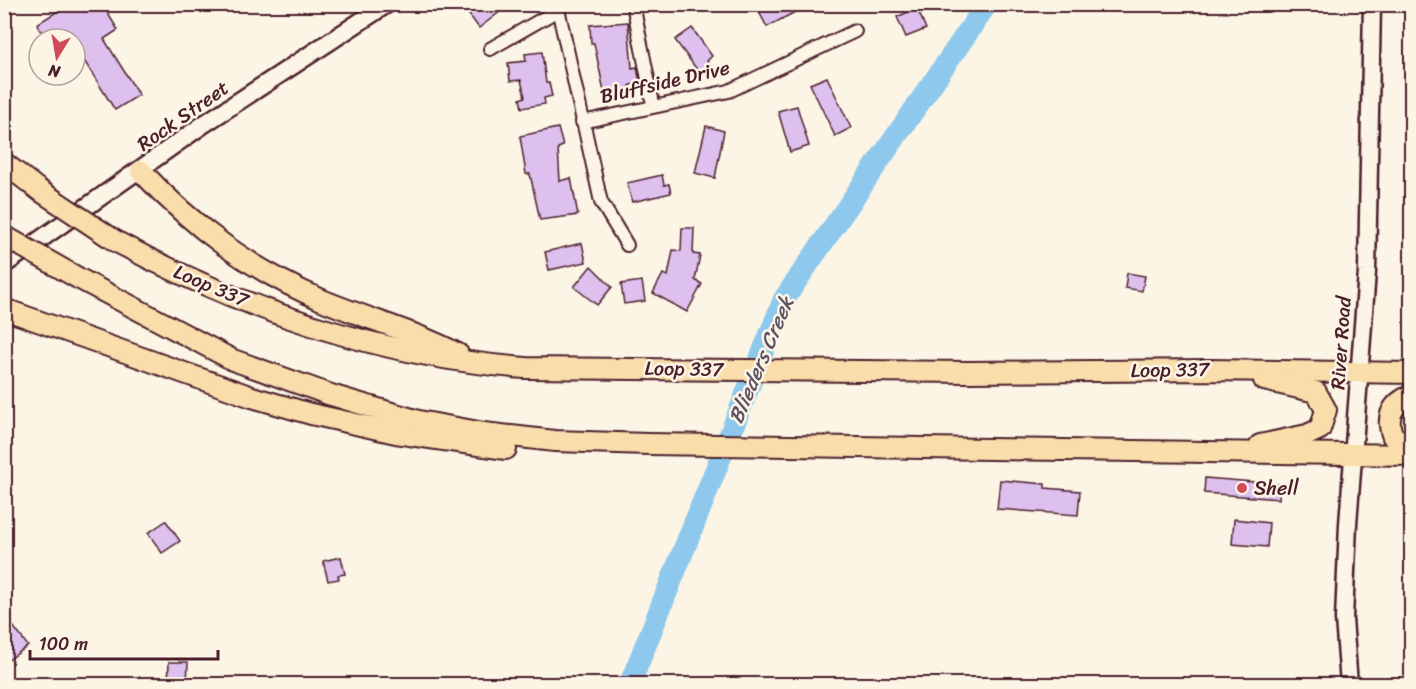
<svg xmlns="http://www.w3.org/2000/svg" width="1416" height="689" viewBox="0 0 1416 689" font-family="Sriracha,sans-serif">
<rect width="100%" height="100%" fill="#fcf5e5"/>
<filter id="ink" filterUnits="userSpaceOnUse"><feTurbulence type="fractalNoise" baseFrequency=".0167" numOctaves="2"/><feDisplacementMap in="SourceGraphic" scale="12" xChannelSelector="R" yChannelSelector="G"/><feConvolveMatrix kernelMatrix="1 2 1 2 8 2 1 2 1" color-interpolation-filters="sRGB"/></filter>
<g filter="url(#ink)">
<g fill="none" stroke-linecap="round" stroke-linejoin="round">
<polyline stroke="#8ec9ed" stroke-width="22" points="630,684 784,299 987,4"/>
</g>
<g fill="#dec0ee" stroke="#4a1f2b" stroke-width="1.5">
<polygon points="54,4 102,4 118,30 104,39 139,95 115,110 80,54 75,57 75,39 46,39 37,24 58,11"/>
<polygon points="461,4 510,4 479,28"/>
<polygon points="763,4 810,4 767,27 757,8"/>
<polygon points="917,8 926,29 906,37 897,17"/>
<polygon points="628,22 632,68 637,67 640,83 630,85 631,91 605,96 594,43 591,43 590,25"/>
<polygon points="692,28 712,56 707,61 712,67 701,75 675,40"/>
<polygon points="542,52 546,83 549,83 552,96 544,98 545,104 522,108 520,99 525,97 521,80 510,81 508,63 526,61 525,54"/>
<polygon points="827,77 851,128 835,136 810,84"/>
<polygon points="797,106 809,146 790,152 778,111"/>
<polygon points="706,126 724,131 715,178 695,173"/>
<polygon points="558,128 563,146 558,148 560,181 571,178 578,215 540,220 530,174 526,174 520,136"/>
<polygon points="662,175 664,185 669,184 671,193 632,202 627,183"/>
<polygon points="682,228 694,228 693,254 700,255 695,280 702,284 687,312 653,293 663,274 668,276 673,250 681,251"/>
<polygon points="582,243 586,262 549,270 545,252"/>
<polygon points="591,266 612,287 597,305 574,287"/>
<polygon points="1127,273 1145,276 1142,291 1125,288"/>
<polygon points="642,281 645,301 624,304 621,284"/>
<polygon points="1205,478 1280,484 1279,499 1204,493"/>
<polygon points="1000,480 1045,484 1045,488 1080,491 1078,515 997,509"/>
<polygon points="1234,519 1269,523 1267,547 1232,544"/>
<polygon points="166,521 180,541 162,553 148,533"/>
<polygon points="341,557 345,574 338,575 339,579 328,581 323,561"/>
<polygon points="4,614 28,646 4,663"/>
<polygon points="169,662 188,662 187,684 168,684"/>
</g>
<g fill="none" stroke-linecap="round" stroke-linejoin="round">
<defs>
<g id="street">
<polyline points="557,4 601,202 627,245"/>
<polyline points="633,4 653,104"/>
<polyline points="490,49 558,10"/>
<polyline points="582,122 729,91 855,31"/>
</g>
<g id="secondary">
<polyline points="4,265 204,124 387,4"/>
<polyline points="1349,684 1344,619 1348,524 1367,272 1372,4"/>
</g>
<g id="primary">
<polyline points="4,163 39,190"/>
<path d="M141 171C194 228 250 269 322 300 367 319 414 331 458 354"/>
<path d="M117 242C242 309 384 358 526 368L969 372 1209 370 1412 373"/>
<polyline points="78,278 233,360 331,395 419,421 484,433 555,441 648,444 1412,455"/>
<polyline points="4,309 252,397 311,414 396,433 506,449"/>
<path d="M1412 395C1392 403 1385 417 1393 437L1412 445"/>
<polyline points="1260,445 1307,435 1320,429 1326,410 1316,392 1264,380"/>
</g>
</defs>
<use href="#street" stroke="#4a1f2b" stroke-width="16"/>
<use href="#secondary" stroke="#4a1f2b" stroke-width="21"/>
<use href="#primary" stroke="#4a1f2b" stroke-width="24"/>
<use href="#street" stroke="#fcf5e5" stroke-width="12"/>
<use href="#secondary" stroke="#fcf5e5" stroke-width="16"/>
<use href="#primary" stroke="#f9ddab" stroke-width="20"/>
<defs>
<g id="primary-bridge">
<polyline points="39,190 117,242"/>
<polyline points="4,236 78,278"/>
</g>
</defs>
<use href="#primary-bridge" stroke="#4a1f2b" stroke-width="24" stroke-linecap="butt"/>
<use href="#primary-bridge" stroke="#f9ddab" stroke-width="20"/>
</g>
</g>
<circle fill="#d1495b" stroke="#fcf5e5" stroke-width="2" cx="1242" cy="488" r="6"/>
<g text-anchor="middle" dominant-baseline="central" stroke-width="5" stroke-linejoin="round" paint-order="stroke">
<g font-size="20" fill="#4a1f2b" stroke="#fcf5e5">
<text transform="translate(665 82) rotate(-13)">Bluffside Drive</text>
<text transform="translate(183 116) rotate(-35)">Rock Street</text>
<text transform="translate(211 286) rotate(23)">Loop 337</text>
<text transform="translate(1341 343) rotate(-86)">River Road</text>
<text transform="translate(684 369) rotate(1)">Loop 337</text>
<text transform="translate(1170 370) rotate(-1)">Loop 337</text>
</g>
<g font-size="20" fill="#4a1f2b" stroke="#fcf5e5" text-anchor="start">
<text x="1254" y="488">Shell</text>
</g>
<g font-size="21" font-style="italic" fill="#5e5265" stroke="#fcf5e5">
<text transform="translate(761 360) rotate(-67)">Blieders Creek</text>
</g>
</g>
<rect width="1416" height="689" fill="none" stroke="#fcf5e5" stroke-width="24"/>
<rect x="12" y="12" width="1392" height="665" fill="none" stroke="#4a1f2b" stroke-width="2" filter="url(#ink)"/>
<g transform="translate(57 57) rotate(191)"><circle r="28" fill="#fcf5e5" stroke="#b59f9b" stroke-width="1.5"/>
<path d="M0-4.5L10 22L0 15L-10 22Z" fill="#d1495b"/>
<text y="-9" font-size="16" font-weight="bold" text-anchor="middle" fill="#4a1f2b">N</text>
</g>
<path d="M30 650v9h188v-9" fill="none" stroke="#4a1f2b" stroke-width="3"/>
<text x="39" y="650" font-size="18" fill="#4a1f2b" stroke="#fcf5e5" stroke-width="4.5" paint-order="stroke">100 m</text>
</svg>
